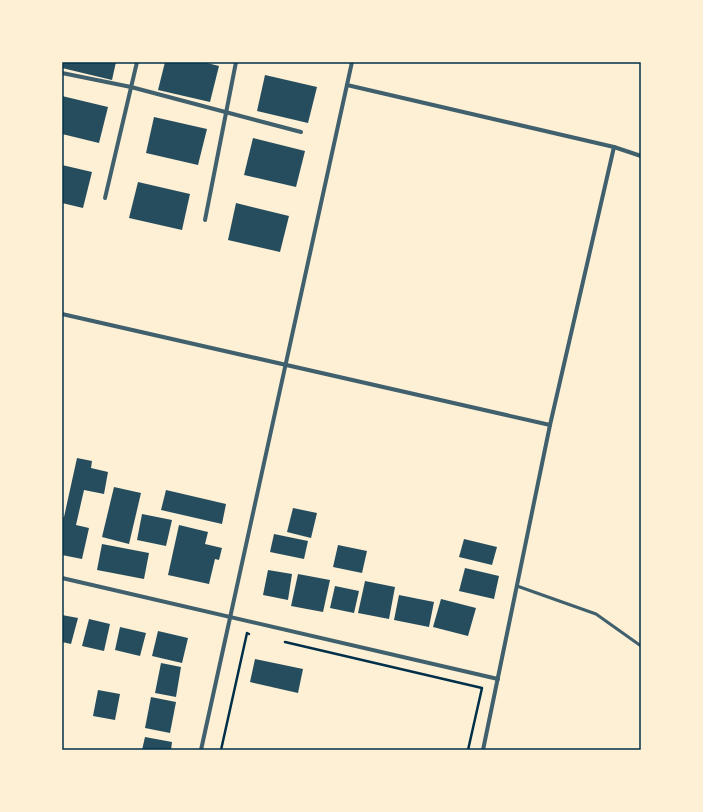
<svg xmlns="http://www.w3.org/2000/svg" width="703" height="812" viewBox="0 0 703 812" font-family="'Fira Sans',sans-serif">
<rect width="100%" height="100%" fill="#fdf0d5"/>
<g fill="#264d5e">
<polygon points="62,62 116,62 112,80 62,68"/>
<polygon points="165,62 203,62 219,66 210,102 158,90"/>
<polygon points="265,75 317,87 308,123 257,111"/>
<polygon points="62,96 108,107 99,143 62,134"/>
<polygon points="154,117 207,129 198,165 146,153"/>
<polygon points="253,138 305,151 296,187 244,175"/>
<polygon points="62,165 92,172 83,208 62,203"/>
<polygon points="138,182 190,194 182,230 129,218"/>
<polygon points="236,203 289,216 280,252 228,240"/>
<polygon points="77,458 92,461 91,468 108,472 104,494 84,490 76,525 89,528 82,559 62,555 62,517 64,517"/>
<polygon points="114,487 141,493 129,544 102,537"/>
<polygon points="166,490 226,504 222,524 161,510"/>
<polygon points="293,508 317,513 311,538 287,532"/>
<polygon points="142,514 172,520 166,546 137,540"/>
<polygon points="179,525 208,532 205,544 222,548 219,560 215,559 209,584 168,575"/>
<polygon points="274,534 308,541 304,559 270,552"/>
<polygon points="464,539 497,547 492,565 459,557"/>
<polygon points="102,544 149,553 144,579 97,570"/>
<polygon points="338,545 367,551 362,573 333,567"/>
<polygon points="465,568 499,576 494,599 459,591"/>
<polygon points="268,570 292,574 288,600 263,595"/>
<polygon points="298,574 330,580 323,612 291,606"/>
<polygon points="365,581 395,587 389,619 358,613"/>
<polygon points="335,586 359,591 354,613 330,608"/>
<polygon points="399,595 434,602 429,627 394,620"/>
<polygon points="441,599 476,608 468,636 433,627"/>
<polygon points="62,615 78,618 71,644 62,642"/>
<polygon points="89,619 110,624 104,651 82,646"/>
<polygon points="120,627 146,633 140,656 115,650"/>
<polygon points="158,631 188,638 182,663 152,656"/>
<polygon points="255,659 303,669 298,693 250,682"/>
<polygon points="161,663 181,667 176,697 155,693"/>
<polygon points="98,690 120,694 115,720 93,716"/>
<polygon points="151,697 176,702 170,733 145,728"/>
<polygon points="145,737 172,742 171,750 142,750"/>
</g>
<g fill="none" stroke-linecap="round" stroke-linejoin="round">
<g stroke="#003049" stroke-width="2.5">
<polyline points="285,642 482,688 468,750"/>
<polyline points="221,750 247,633 249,634"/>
</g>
<polyline stroke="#3f606c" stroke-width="3" points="517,586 596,614 641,646"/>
<g stroke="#3f606c" stroke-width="4">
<polyline points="62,73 131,87 301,132"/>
<polyline points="347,85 614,147 641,156"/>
<polyline points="105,198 137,62"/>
<polyline points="205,220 236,62"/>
<polyline points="62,314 550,425"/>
<polyline points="62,578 498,679"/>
<polyline points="201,750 352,62"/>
<polyline points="483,750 550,425 614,147"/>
</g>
</g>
<rect width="703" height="812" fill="none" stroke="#fdf0d5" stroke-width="126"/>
<rect x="63" y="63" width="577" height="686" fill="none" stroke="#003049" stroke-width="1.5"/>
</svg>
